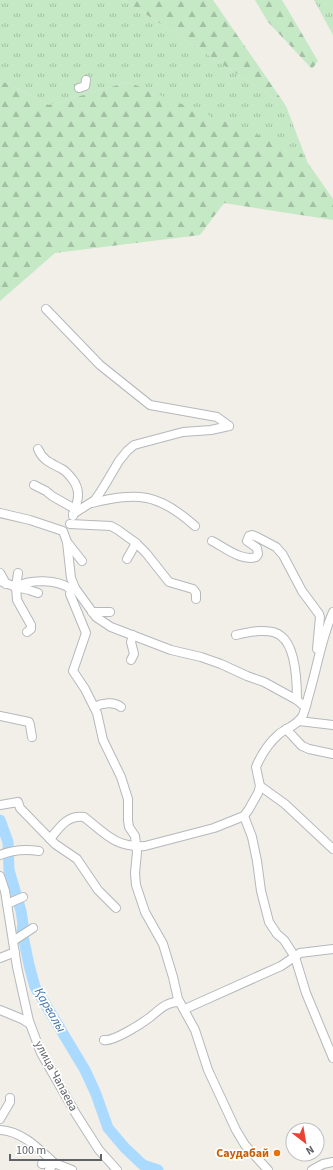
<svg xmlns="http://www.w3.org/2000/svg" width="333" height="1170" viewBox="0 0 333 1170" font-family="'Source Sans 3',sans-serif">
<defs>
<pattern id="grass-tufts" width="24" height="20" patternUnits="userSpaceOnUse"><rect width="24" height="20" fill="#c5e8c5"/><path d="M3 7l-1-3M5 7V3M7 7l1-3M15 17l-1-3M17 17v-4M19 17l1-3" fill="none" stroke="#a3c0a4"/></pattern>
<pattern id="forest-firs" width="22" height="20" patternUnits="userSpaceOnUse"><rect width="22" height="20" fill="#c5e8c5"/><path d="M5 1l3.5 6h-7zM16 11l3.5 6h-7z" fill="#a3c0a4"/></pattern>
</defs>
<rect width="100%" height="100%" fill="#f1efe8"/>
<g fill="url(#grass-tufts)">
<polygon points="0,0 124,0 286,106 307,161 128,82 49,105 0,80"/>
<polygon points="314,0 333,0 333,35"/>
</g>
<g fill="url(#forest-firs)">
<polygon points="124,0 213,0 286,106"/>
<polygon points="255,0 282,0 318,61 312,69 268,22"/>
<polygon points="0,80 49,105 128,82 301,153 333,199 333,220 224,203 200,235 55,253 0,301"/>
</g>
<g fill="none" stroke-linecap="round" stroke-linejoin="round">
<polyline stroke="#aadaff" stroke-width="11" points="0,820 8,842 9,870 21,911 23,924 22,931 29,965 35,987 85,1070 96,1094 108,1128 125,1148 143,1165 158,1170"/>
<defs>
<g id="minor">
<polyline points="79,88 85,86 86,80"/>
<polyline points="46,309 100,365 150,405 217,417 229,426"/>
<path d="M38 449C43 461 51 463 62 469 66 471 70 476 73 480 82 492 77 503 73 516"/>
<polyline points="34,485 46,491 52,496 75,509"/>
<path d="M92 503C138 492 158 493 195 526"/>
<polyline points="0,513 30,520 63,531 67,542 71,578 75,588 96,617 111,627 171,650 201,657 221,664 247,676 264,682 297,700 305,707"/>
<polyline points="73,514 95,500 103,488 119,461 127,451 134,445 183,432 211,430 229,426"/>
<polyline points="70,524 111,526 118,530 136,543 146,553 169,582 193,589 196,593 196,599"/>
<path d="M212 541C224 547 242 562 256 557L258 554 257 548 247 541 249 536 252 535 257 537 276 547 283 555 302 591 319 614 320 617 317 649"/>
<polyline points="67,542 82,561"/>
<polyline points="127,559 136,543"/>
<polyline points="0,573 6,584"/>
<polyline points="0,581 16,587 29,590 38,593"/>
<polyline points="16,587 18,573"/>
<polyline points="75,588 71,589 70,594 86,633 73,671 85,689 97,713 103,740 121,777 128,799 128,820 129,827 135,836 137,852 135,873 136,885 145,912 163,944 173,977 178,999 195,1030 208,1070 236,1130 245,1145 268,1170"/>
<polyline points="92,612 110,612"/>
<path d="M27 632 31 629V625L17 600 16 587C30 579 57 579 71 589"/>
<path d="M236 635C249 632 271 627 281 636 296 647 297 683 297 700"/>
<polyline points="131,660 134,654 131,642 133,635"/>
<path d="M94 707C102 703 114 701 121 707"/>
<polyline points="0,716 29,722 30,725 32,737"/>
<polyline points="299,721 333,725"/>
<polyline points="286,729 302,746 309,749 333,754"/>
<polyline points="260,786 285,804 333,849"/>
<polyline points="0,805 18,802 20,808 55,844 77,859 98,890 116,908"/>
<polyline points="244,816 252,837 257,861 261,891 269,922 277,934 284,940 295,957 306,993 333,1058"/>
<path d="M50 839C60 827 67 815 84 817 105 833 115 848 145 846L214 828 244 816 249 809 258 793 260 786 256 767C261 755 270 742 279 734 287 728 299 724 303 715 305 710 307 703 308 698 317 669 321 639 333 612"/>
<path d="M0 855C12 850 26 849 39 851"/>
<polyline points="0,876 5,891 17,967 29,1021 41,1053 76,1114 99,1150 117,1170"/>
<polyline points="7,904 23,897"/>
<polyline points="13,941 33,928"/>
<polyline points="0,958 15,952"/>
<polyline points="185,1009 281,966 300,953 333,949"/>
<polyline points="0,1010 22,1019 30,1024"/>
<path d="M104 1040C113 1042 141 1024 149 1018 158 1011 167 1001 179 1002"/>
<polyline points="0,1119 10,1102 10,1098"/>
<path d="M0 1130C22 1131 39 1149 54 1163"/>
<polyline points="42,1164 54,1163"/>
<polyline points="49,1170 54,1163 72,1170"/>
<polyline points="312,1170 323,1164 333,1162"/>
</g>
</defs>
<use href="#minor" stroke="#b5b8bc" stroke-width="10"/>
<use href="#minor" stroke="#fff" stroke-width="8"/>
</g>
<circle fill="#e8710a" stroke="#fff" stroke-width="1.5" cx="277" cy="1153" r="4"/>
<g text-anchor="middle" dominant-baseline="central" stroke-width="3.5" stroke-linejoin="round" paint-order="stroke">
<g font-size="12" fill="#5f6368" stroke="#fff">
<text transform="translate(56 1076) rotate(62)">улица Чапаева</text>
</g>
<g font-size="12" font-weight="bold" fill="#c56008" stroke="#fff" text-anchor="end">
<text x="269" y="1153">Саудабай</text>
</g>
<g font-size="13" font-style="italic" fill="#4174aa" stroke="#fff">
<text transform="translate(50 1010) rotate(60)">Қарғалы</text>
</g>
</g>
<g transform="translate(305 1142) rotate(149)"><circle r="19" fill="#ffffff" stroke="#bfc1c3"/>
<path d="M0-3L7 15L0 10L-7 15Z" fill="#ea4335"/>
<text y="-6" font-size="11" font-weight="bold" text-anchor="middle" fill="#5f6368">N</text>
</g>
<path d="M10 1154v6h91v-6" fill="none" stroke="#5f6368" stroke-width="2"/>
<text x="16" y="1154" font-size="12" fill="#5f6368" stroke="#ffffff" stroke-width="3" paint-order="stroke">100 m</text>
</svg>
